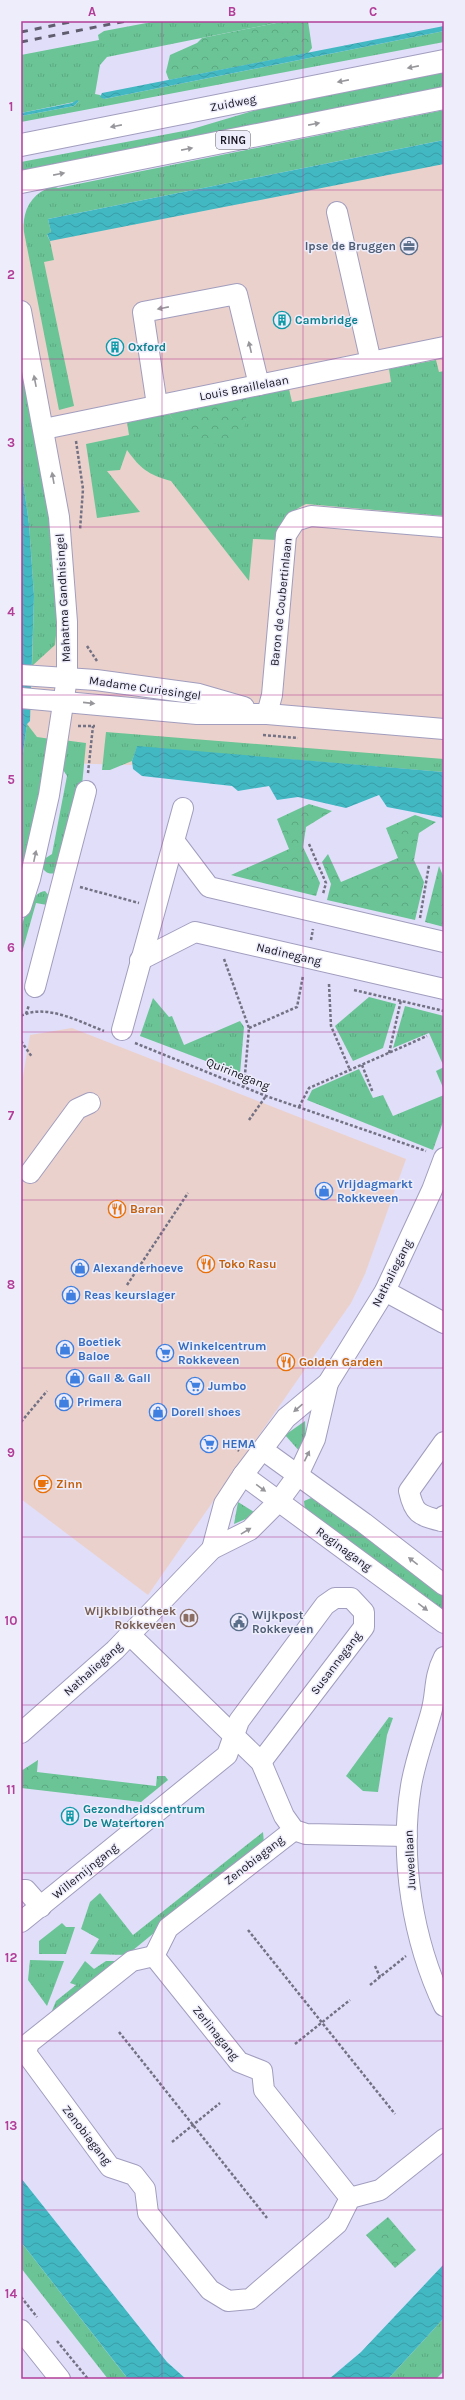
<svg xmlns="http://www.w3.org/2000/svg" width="465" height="2400" viewBox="0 0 465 2400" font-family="Karla,sans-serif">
<defs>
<pattern id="grass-tufts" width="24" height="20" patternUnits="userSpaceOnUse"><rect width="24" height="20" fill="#6bc496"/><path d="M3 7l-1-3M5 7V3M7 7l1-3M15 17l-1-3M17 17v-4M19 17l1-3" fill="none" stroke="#5ca881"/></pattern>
<pattern id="forest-crowns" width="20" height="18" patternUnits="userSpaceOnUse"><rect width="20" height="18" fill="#6bc496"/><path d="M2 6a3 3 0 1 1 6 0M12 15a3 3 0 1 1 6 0" fill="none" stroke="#5ca881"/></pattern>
<pattern id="water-waves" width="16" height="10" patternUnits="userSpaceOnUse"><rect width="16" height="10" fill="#42b8c3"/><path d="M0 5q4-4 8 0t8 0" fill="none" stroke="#399da7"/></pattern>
</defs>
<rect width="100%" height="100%" fill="#e1defa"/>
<g fill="#ebd1cb">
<polygon points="444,151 444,786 243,768 21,762 21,224"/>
<polygon points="72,1028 406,1159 365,1274 351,1303 148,1595 21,1499 21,1088 30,1035"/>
</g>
<g fill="url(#grass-tufts)">
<polygon points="157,21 286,21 107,57 100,65 95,94 100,95 104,99 444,31 444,42 21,122 21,116 74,106 79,101 21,113 21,55 99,40 98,35 104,31"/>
<polygon points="444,71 444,88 21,173 21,162 189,130 283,102"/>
<path d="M444 110V140L48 219 51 232 47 235 50 241 54 260 44 262 74 406 59 410 24 232C22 214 29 197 46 189 50 187 54 186 58 188Z"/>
<path d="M436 360 439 372 444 371V516L306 504C288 514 279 518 277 540L253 539 249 581 171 481C147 474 141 469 127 450L120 470 107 471 140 512 97 518 86 444 129 435 127 422 169 414 182 430 246 421V398L289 389 292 402 391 382 389 369Z"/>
<polygon points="21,363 50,520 60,596 55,645 32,666 34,596 29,524 21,466"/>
<polygon points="27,724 37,737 51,739 21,881 21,768"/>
<polygon points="106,732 444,759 444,772 137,747 132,761 110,770 102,770"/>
<path d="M63 740 86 743 82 786 56 873C48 875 45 872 41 866V861L52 854 67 776 60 765Z"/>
<path d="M45 891 50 897 47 905 36 903 21 956C21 948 20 938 21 930 23 919 31 892 45 891Z"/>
<polygon points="369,997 396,1004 383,1048 353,1061 335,1026"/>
<polygon points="153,998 169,1017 172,1016 184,1045 240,1021 244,1027 240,1074 140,1036"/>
<polygon points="405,1006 444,1016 444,1090 436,1071 444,1067 429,1033 393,1048"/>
<polygon points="359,1069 373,1098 383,1095 393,1116 444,1095 444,1119 433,1150 307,1100 312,1090"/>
<polygon points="305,1421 306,1441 301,1453 285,1435"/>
<polygon points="311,1498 323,1502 444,1589 444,1608 440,1608 305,1512 304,1501"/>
<polygon points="238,1502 257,1514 234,1524"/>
<polygon points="389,1717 393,1718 387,1735 378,1792 363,1791 346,1776"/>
<polygon points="263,1832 264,1843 127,1955 90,1954 99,1939 81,1929 90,1902 100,1893 133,1935"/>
<polygon points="62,1923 66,1927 75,1927 66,1954 39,1954 39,1941"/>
<polygon points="30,1960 64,1961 47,2006 28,1980"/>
<polygon points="85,1961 94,1969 106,1961 118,1961 51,2013 56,2001 76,1985 70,1983"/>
<polygon points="21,2242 128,2379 108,2379 21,2268"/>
<polygon points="444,2318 444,2371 436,2379 388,2379"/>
</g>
<g fill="url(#forest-crowns)">
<polygon points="286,21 308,21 312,48 308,53 169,80 166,72 170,55 197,43 202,38"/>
<path d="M246 398C246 405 247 413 246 420 242 452 201 447 182 431 177 426 173 419 169 414Z"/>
<polygon points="309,804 332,811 306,827 303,847 320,883 316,896 231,875 289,849 277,819"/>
<polygon points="415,815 436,822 419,833 414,860 424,882 415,920 327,900 331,884 322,862 328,854 341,882 398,858 386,828"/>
<polygon points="439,866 444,878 444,927 425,922"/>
<polygon points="38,1760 37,1772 156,1786 157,1776 165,1776 168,1780 141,1802 21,1788 21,1771"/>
<polygon points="388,2217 416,2250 395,2268 366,2235"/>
</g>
<g fill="url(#water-waves)">
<polygon points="444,26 444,31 104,99 100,97 102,93"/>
<polygon points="77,100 79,101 74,106 21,116 21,113 72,103"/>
<polygon points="444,140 444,164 50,241 47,234 51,232 48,219"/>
<polygon points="21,466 29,524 34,596 30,721 27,724 21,768"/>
<polygon points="137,746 444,772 444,818 387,807 379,795 346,808 298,797 277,800 269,786 238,791 232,786 142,776 133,769 132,761"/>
<polygon points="21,2178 167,2362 186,2379 128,2379 125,2375 21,2242"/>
<polygon points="444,2264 444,2318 388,2379 329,2379 361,2352"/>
</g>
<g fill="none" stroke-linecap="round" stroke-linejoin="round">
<defs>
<g id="minor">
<polyline points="337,212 371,362"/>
<polyline points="21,311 59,517 67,622 67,678 49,795 30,879 21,907"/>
<polyline points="157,405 143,312 237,294 259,385"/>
<polyline points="44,429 444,347"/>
<polyline points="21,675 96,680 199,694 244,707"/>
<polyline points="21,698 197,714 267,714 444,729"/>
<polyline points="267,714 272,695 286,535 295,521 311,516 444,527"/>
<polyline points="175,842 209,887 444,942"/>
<polyline points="140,960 195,932 444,989"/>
<polyline points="35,987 86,791"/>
<polyline points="122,1030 183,808"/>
<polyline points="30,1173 77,1109 90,1103"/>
<polyline points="385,1291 444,1323"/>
<path d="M444 1442 409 1491C414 1514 419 1515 441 1521L444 1516"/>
<polyline points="263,1450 364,1523 444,1585"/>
<polyline points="243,1475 444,1623"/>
<polyline points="212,1549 224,1504 243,1475 286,1418 328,1383 385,1291 432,1190 444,1158"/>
<polyline points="130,1635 261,1762 284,1816 294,1830 306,1834 407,1836"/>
<path d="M444 1657C433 1679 437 1692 431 1713 424 1738 415 1761 411 1786 399 1858 413 1941 444 2006"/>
<polyline points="21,1733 115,1650 212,1549 250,1530 279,1501 298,1475 315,1439 328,1383"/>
<polyline points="21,1890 26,1890 41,1907"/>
<polyline points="21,1922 227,1755 239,1721 325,1605 335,1598 351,1598 364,1612 364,1627 261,1762"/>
<polyline points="154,1956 132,1961 29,2043 26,2053 110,2167 134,2175 145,2189 148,2213 210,2290 228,2301 250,2299 337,2224 350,2198 380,2190 444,2139"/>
<polyline points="154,1956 239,2062 262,2071 264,2090 350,2198"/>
<polyline points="154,1956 168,1928 294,1830"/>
<polyline points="21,2330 60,2379"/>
</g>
<g id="major">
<polyline points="21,145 444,61"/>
<polyline points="21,182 444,98"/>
</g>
</defs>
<use href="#minor" stroke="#a19dbe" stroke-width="22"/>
<use href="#major" stroke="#a19dbe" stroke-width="24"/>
<g stroke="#737184" stroke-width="2.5" stroke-dasharray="3 2" stroke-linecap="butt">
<polyline points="76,441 83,489 80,530"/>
<polyline points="87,646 97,661"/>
<polyline points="78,726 95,726"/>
<polyline points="263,735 298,738"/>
<polyline points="88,773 93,726"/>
<polyline points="309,844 326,883 323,894"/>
<polyline points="80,887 139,903"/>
<polyline points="420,918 429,865"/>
<polyline points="311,940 313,929"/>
<polyline points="224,959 249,1028 244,1086"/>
<polyline points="329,984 331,1026 350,1070"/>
<polyline points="354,990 444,1011"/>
<polyline points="26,1014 29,1005"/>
<path d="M21 1016C46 1003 80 1022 104 1031"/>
<polyline points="249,1028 297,1007 303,976"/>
<polyline points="21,1041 32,1057"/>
<polyline points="135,1043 266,1096 426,1151"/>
<polyline points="389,1053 401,1000"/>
<polyline points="362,1065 373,1093"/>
<polyline points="299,1107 309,1088 427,1036"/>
<polyline points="249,1120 266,1096"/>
<polyline points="127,1285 188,1193"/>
<polyline points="21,1422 47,1391"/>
<polyline points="234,1447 239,1451"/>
<polyline points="248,1930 395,2114"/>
<polyline points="375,1966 380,1977"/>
<polyline points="370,1985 406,1956"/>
<polyline points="119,2032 267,2218"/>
<polyline points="295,2044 350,2000"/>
<polyline points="172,2142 220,2103"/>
<polyline points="21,2297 37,2317"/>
<polyline points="57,2341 88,2379"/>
</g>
<use href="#minor" stroke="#fff" stroke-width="20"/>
<use href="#major" stroke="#fff" stroke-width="22"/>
<g stroke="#605d6f" stroke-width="3" stroke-dasharray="7 7" stroke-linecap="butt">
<polyline points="21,32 75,21"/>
<polyline points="21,42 126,21"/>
</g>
</g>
<defs><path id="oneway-solid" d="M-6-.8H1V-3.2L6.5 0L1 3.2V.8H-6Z"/></defs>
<g fill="#97969b">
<use href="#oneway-solid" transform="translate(413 67) rotate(169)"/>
<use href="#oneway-solid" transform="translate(343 81) rotate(169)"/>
<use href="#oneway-solid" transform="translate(314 124) rotate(-11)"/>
<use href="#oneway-solid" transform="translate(116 126) rotate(169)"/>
<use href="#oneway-solid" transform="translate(187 149) rotate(-11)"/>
<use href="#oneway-solid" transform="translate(59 174) rotate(-11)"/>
<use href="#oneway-solid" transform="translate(163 308) rotate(169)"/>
<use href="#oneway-solid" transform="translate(250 347) rotate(-103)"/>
<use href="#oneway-solid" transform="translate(35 381) rotate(-101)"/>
<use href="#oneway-solid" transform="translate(53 478) rotate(-100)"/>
<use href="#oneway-solid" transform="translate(89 703) rotate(6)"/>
<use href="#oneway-solid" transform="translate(35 856) rotate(-78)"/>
<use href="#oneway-solid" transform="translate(298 1408) rotate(139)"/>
<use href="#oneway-solid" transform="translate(307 1456) rotate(-64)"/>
<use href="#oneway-solid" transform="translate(261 1488) rotate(36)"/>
<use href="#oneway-solid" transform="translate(246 1531) rotate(-31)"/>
<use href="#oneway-solid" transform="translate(413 1561) rotate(-142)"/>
<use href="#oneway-solid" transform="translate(423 1607) rotate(37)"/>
</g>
<path fill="none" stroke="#b23e98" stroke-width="1" stroke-opacity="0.55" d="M162 21V2379M303 21V2379M21 190H444M21 359H444M21 527H444M21 695H444M21 863H444M21 1032H444M21 1200H444M21 1368H444M21 1537H444M21 1705H444M21 1873H444M21 2041H444M21 2210H444"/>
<defs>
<symbol id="office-ring" viewBox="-11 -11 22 22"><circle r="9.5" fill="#eeedfb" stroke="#5c6f8a" stroke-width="1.5"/><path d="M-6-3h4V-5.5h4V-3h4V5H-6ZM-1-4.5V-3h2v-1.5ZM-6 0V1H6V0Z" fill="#5c6f8a"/></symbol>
<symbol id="building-ring" viewBox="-11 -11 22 22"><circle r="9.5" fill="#eeedfb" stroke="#0f9aa8" stroke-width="1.5"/><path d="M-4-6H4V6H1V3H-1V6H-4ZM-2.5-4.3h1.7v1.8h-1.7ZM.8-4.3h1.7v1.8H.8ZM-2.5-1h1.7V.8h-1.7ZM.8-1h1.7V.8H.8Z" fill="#0f9aa8"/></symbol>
<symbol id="shop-ring" viewBox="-11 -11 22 22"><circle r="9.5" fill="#eeedfb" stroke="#3f7fe0" stroke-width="1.5"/><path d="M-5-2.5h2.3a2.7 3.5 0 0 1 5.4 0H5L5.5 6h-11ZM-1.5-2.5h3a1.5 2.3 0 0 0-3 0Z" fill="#3f7fe0"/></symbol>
<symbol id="restaurant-ring" viewBox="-11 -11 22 22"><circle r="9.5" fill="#eeedfb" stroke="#e8710a" stroke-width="1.5"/><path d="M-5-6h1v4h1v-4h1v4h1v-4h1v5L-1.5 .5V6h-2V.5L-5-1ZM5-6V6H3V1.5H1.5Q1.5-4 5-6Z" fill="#e8710a"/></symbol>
<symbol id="supermarket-ring" viewBox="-11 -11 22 22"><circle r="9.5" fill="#eeedfb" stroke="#3f7fe0" stroke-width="1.5"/><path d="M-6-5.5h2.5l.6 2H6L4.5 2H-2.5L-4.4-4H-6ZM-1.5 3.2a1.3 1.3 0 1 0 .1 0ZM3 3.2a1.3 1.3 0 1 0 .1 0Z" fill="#3f7fe0"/></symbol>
<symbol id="cafe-ring" viewBox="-11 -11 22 22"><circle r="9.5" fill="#eeedfb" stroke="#e8710a" stroke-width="1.5"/><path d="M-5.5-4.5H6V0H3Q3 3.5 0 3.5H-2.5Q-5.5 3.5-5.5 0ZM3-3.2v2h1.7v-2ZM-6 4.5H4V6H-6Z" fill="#e8710a"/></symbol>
<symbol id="library-ring" viewBox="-11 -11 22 22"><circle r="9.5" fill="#eeedfb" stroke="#8d6e63" stroke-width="1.5"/><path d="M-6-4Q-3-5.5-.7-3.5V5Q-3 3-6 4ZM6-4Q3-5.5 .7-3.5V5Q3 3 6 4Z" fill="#8d6e63"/></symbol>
<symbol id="civic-ring" viewBox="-11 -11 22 22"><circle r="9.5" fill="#eeedfb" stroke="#5c6f8a" stroke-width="1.5"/><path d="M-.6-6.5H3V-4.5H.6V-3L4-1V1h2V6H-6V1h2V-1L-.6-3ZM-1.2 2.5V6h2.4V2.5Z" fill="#5c6f8a"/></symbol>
</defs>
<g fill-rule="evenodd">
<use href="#office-ring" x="399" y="236" width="20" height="20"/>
<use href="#building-ring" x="272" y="310" width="20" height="20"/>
<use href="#building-ring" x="105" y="337" width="20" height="20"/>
<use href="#shop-ring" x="314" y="1181" width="20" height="20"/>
<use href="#restaurant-ring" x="107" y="1199" width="20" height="20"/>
<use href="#restaurant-ring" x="196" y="1254" width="20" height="20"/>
<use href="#shop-ring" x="70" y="1258" width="20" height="20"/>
<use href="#shop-ring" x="61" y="1285" width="20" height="20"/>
<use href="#shop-ring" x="55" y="1339" width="20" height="20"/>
<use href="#supermarket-ring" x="155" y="1343" width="20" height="20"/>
<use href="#restaurant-ring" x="276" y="1352" width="20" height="20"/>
<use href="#shop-ring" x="65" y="1368" width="20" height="20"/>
<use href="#supermarket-ring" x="185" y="1376" width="20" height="20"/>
<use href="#shop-ring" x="54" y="1392" width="20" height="20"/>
<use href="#shop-ring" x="148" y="1402" width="20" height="20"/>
<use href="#supermarket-ring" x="199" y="1434" width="20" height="20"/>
<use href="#cafe-ring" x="33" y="1474" width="20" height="20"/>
<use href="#library-ring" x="179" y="1608" width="20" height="20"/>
<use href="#civic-ring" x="229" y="1612" width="20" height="20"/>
<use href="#building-ring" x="60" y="1806" width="20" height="20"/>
</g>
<g text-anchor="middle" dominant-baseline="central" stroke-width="3" stroke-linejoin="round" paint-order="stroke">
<rect fill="#eeedfb" stroke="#585662" stroke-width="1" x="216" y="131" width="34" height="18" rx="3"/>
<g font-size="11" font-weight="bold" fill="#171521">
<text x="233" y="140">RING</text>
</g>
<g font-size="12" fill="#171521" stroke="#eeedfb">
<text transform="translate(233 103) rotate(-11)">Zuidweg</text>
<text transform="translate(244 388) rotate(-11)">Louis Braillelaan</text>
<text transform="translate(63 598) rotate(-93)">Mahatma Gandhisingel</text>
<text transform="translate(281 602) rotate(-84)">Baron de Coubertinlaan</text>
<text transform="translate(145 688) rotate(8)">Madame Curiesingel</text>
<text transform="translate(289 954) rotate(13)">Nadinegang</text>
<text transform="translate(238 1074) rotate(22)">Quirinegang</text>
<text transform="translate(392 1273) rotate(-63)">Nathaliegang</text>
<text transform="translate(344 1549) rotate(36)">Reginagang</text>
<text transform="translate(336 1663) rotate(-53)">Susannegang</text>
<text transform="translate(93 1669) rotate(-42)">Nathaliegang</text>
<text transform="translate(254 1860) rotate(-38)">Zenobiagang</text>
<text transform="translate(410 1860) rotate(-93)">Juweellaan</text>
<text transform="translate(85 1871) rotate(-39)">Willemijngang</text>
<text transform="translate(216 2033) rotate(51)">Zerlinagang</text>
<text transform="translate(87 2135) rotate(52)">Zenobiagang</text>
</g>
<g font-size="12" font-weight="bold" fill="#4e5e75" stroke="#eeedfb" text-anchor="end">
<text x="396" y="246">Ipse de Bruggen</text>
<text x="252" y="1615" text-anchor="start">Wijkpost<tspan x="252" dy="14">Rokkeveen</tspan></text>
</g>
<g font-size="12" font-weight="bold" fill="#0d838f" stroke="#eeedfb" text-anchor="start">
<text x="295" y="320">Cambridge</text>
<text x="128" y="347">Oxford</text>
<text x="83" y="1809">Gezondheidscentrum<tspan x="83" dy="14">De Watertoren</tspan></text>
</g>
<g font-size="12" font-weight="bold" fill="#366cbe" stroke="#eeedfb" text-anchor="start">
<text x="337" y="1184">Vrijdagmarkt<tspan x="337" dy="14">Rokkeveen</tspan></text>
<text x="93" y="1268">Alexanderhoeve</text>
<text x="84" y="1295">Reas keurslager</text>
<text x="78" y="1342">Boetiek<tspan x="78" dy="14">Baloe</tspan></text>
<text x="178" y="1346">Winkelcentrum<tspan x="178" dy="14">Rokkeveen</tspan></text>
<text x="88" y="1378">Gall &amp; Gall</text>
<text x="208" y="1386">Jumbo</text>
<text x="77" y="1402">Primera</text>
<text x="171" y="1412">Dorell shoes</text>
<text x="222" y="1444">HEMA</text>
</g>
<g font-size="12" font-weight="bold" fill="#c56008" stroke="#eeedfb" text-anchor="start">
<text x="130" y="1209">Baran</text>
<text x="219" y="1264">Toko Rasu</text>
<text x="299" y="1362">Golden Garden</text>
<text x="56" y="1484">Zinn</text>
</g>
<g font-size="12" font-weight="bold" fill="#785e54" stroke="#eeedfb" text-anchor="end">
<text x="176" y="1611">Wijkbibliotheek<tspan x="176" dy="14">Rokkeveen</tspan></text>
</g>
</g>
<rect width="465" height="2400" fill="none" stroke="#eeedfb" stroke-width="44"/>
<rect x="22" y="22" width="421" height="2356" fill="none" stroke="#b23e98" stroke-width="1.5"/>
<g font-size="13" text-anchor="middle" font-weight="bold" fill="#b23e98">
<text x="92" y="16">A</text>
<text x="232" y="16">B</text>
<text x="373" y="16">C</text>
<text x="11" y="111">1</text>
<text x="11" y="279">2</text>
<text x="11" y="447">3</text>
<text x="11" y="616">4</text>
<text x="11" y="784">5</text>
<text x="11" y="952">6</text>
<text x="11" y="1120">7</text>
<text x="11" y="1289">8</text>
<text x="11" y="1457">9</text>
<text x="11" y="1625">10</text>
<text x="11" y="1794">11</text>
<text x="11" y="1962">12</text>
<text x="11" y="2130">13</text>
<text x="11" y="2298">14</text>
</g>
</svg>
